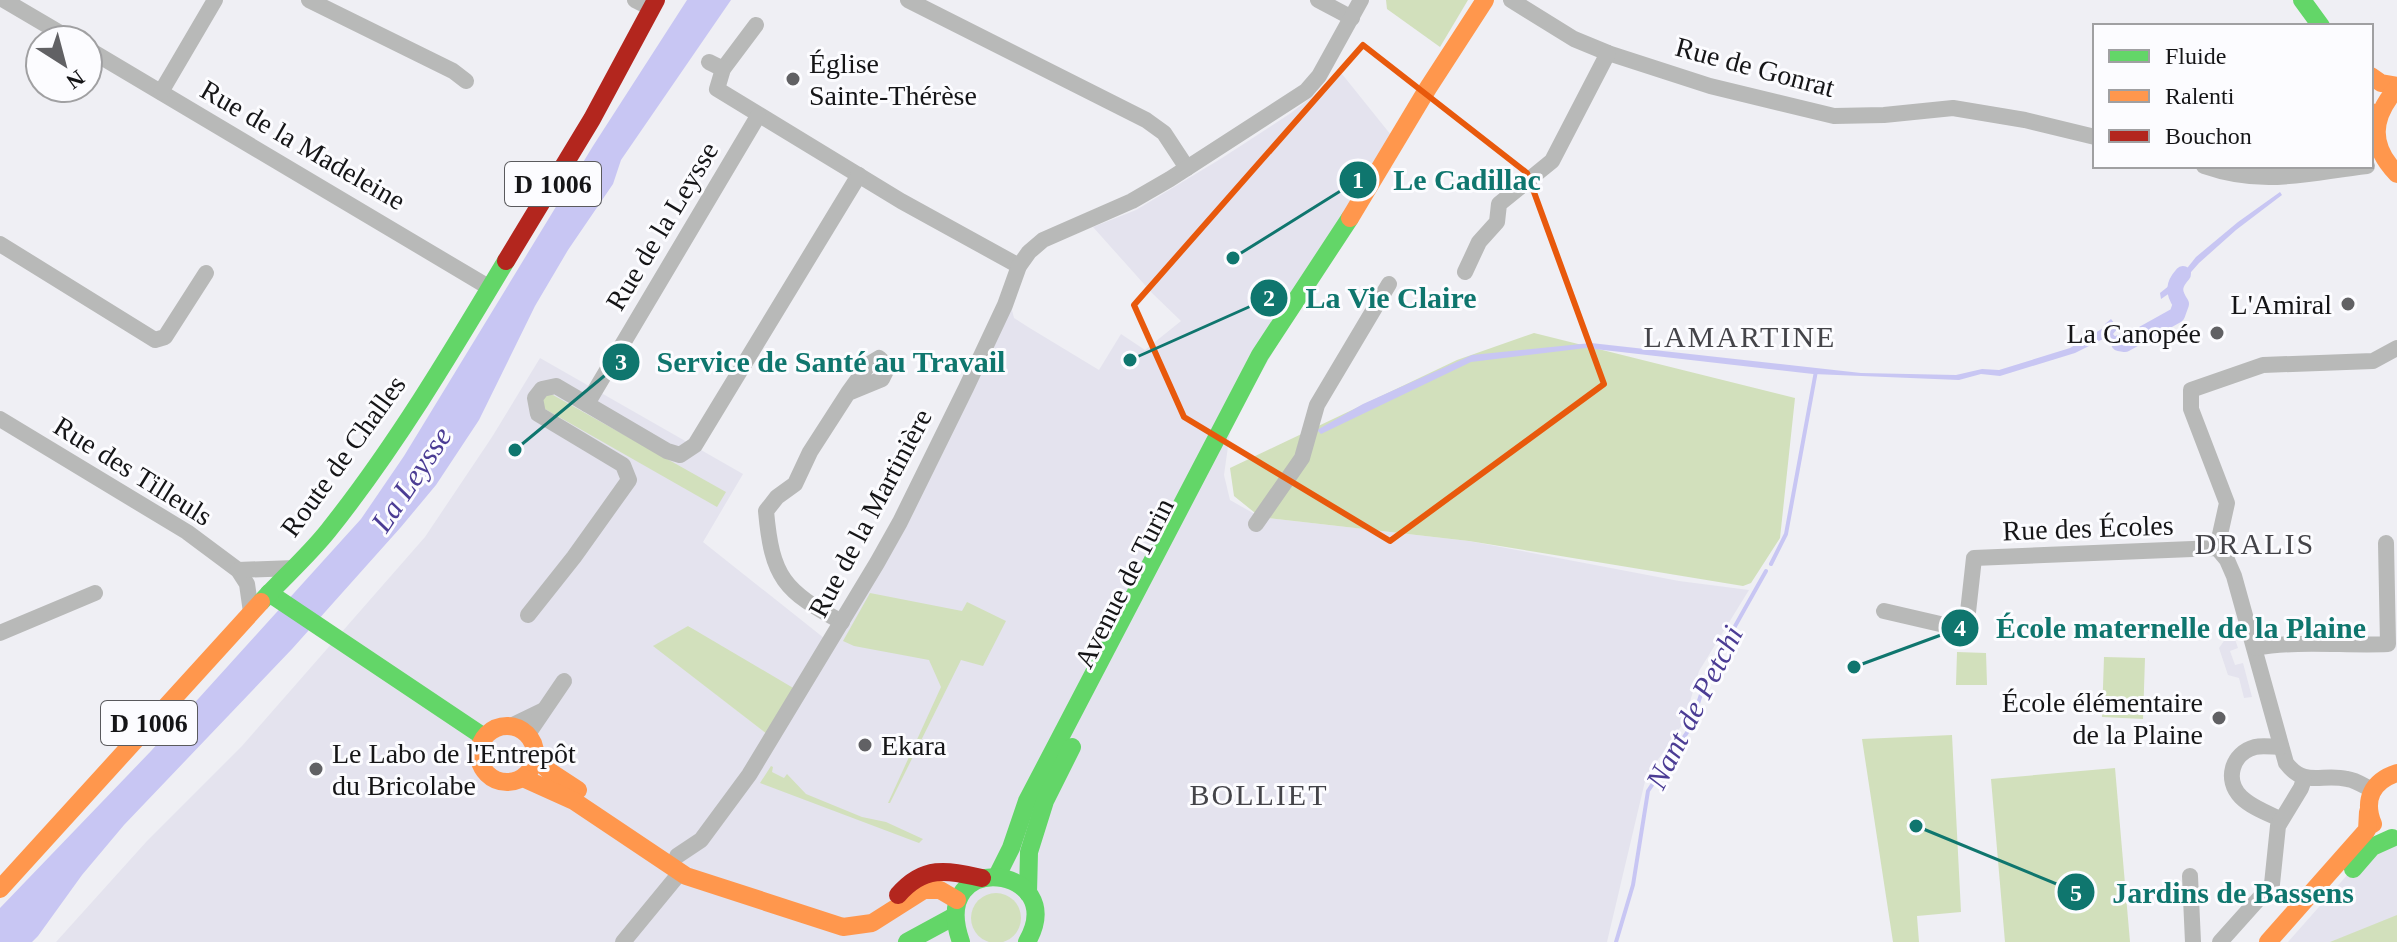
<svg xmlns="http://www.w3.org/2000/svg" width="2397" height="942" viewBox="0 0 2397 942" font-family="'Times New Roman',serif">
<rect width="100%" height="100%" fill="#efeff4"/>
<g fill="#e4e3ee" fill-rule="evenodd">
<path d="M1338 69 1395 140 1231 425 1224 475 1230 500 1260 517 1469 541 1679 581 1749 590 1699 671 1684 722 1646 777 1607 942H56L147 841 242 746 425 537 492 437 540 358 743 474 703 542 829 642 1005 305 1012 310 1014 318 1028 327 1099 370 1121 334 1145 350 1181 321 1152 293 1093 227 1136 210 1222 158 1291 113 1327 85ZM689 626 772 738 654 646Z"/>
<polygon points="2234,636 2238,648 2230,651 2235,665 2243,663 2252,697 2244,698 2239,678 2228,675 2219,648 2226,638"/>
<polygon points="2397,839 2397,942 2288,942 2372,847"/>
</g>
<g fill="#d2e0bc">
<polygon points="1386,0 1468,0 1440,47 1387,9"/>
<polygon points="1534,333 1795,398 1780,538 1751,583 1743,586 1469,541 1260,517 1234,496 1230,468 1457,360"/>
<polygon points="543,395 553,395 726,492 717,507 545,409 540,402"/>
<polygon points="870,593 962,611 967,602 1006,621 983,666 961,660 890,803 888,803 941,687 929,660 854,646 843,641"/>
<polygon points="688,626 800,692 772,738 653,646"/>
<polygon points="1957,652 1986,653 1987,685 1956,685"/>
<polygon points="2104,657 2145,658 2143,719 2102,717"/>
<polygon points="1952,735 1961,912 1917,916 1919,942 1893,942 1862,739"/>
<polygon points="771,766 773,767 772,772 784,778 787,774 806,794 862,817 886,822 923,839 919,843 760,783"/>
<polygon points="2115,768 2130,942 2005,942 1991,779"/>
<circle cx="996" cy="918" r="25"/>
<polygon points="2397,915 2397,942 2330,942"/>
</g>
<g fill="#c8c6f3">
<polygon points="687,0 731,0 621,160 613,184 568,250 535,306 479,420 436,485 401,527 292,649 124,825 82,875 38,936 32,942 0,942 0,908 151,751 361,519 404,456 593,146"/>
<polygon points="2280,192 2282,195 2236,230 2199,263 2177,288 2161,299 2160,293 2180,277 2196,257 2238,222"/>
<polygon points="2111,319 2118,328 2113,334 2120,342 2137,335 2136,340 2125,347 2116,346 2105,338 2075,353 2000,376 1981,374 1959,380 1813,374 1586,348 1471,362 1321,434 1317,430 1363,404 1472,355 1591,343 1861,373 1956,375 1982,369 1999,370 2070,348 2105,327 2105,324"/>
</g>
<g fill="none" stroke-linecap="round" stroke-linejoin="round">
<g stroke="#c8c6f3" stroke-width="4">
<polyline points="1771,564 1786,534 1816,371"/>
<polyline points="1616,942 1633,885 1648,791 1690,728 1707,676 1766,571"/>
</g>
<path stroke="#c8c6f3" stroke-width="16" d="M2119 343 2125 344 2177 315 2181 304C2173 292 2173 285 2183 274"/>
<g stroke="#b8b9b8" stroke-width="16">
<polyline points="4,0 72,40"/>
<polyline points="309,0 453,71 466,81"/>
<polyline points="635,0 651,8"/>
<polyline points="908,0 1146,120 1164,133 1187,168"/>
<polyline points="1318,0 1352,18"/>
<polyline points="1511,0 1574,39 1608,53 1710,86 1834,116 1884,115 1953,108 2025,120 2095,137"/>
<polyline points="756,25 723,69 717,89 901,201 1019,266"/>
<polyline points="88,49 490,288"/>
<polyline points="709,62 723,69"/>
<polyline points="161,92 215,0"/>
<path d="M2204 166C2264 187 2306 173 2367 166"/>
<polyline points="0,244 155,340 165,337 206,273"/>
<polyline points="1465,272 1479,242 1497,222 1499,204 1552,161 1608,53"/>
<polyline points="587,404 758,116"/>
<polyline points="0,419 187,532 238,570 247,584 251,612"/>
<polyline points="1256,524 1302,458 1317,405 1389,284"/>
<polyline points="2217,548 2227,503 2191,409 2191,390 2263,365 2373,361 2397,348"/>
<polyline points="238,570 295,568"/>
<path d="M1884 611 1966 630 1974 558 2217 548 2227 560 2234 576 2286 763C2305 788 2321 773 2347 779 2356 780 2364 786 2372 790"/>
<polyline points="528,615 574,557 629,480 623,465 538,414 535,398 542,389 556,386 667,451 680,455 695,445 859,175"/>
<path d="M842 622C784 591 772 578 766 511L777 497 795 484 810 452 848 393 882 379 888 367 879 358 869 364 848 393"/>
<polyline points="0,633 95,593"/>
<path d="M2256 648C2299 640 2344 646 2388 644L2386 543"/>
<polyline points="511,726 542,711"/>
<polyline points="528,734 564,681"/>
<path d="M2280 819C2267 813 2251 807 2241 797 2224 780 2232 753 2255 747 2263 745 2273 747 2281 747"/>
<polyline points="677,856 701,840 749,775 877,563 900,522 966,388 1005,305 1019,266 1029,252 1043,240 1132,201 1170,179 1306,91 1319,76 1361,0"/>
<polyline points="2190,876 2193,942"/>
<polyline points="623,942 679,874"/>
<polyline points="2220,942 2272,884 2278,826 2301,788 2304,779"/>
</g>
<g stroke="#63d668" stroke-width="18">
<polyline points="2302,0 2321,26"/>
<polyline points="269,593 484,737"/>
<path d="M261 602C283 578 308 556 328 531 395 447 451 353 506 261"/>
<polyline points="2353,869 2372,847 2392,838"/>
<polyline points="997,876 1011,848 1027,801 1260,355 1350,218"/>
<polyline points="1028,893 1029,852 1045,801 1072,747"/>
<polyline points="907,942 953,917"/>
<path d="M961 942C927 847 1071 865 1027 942"/>
</g>
<g stroke="#ff974d" stroke-width="18">
<polyline points="2371,76 2381,83 2397,86"/>
<path d="M2397 88C2371 118 2369 145 2397 174"/>
<polyline points="2371,112 2376,123"/>
<polyline points="1350,218 1428,88 1485,0"/>
<circle cx="507" cy="754" r="28"/>
<polyline points="536,758 549,771 578,790"/>
<polyline points="523,778 574,801 686,876 843,927 872,923 924,890 940,890 957,900"/>
<path d="M2373 824C2363 800 2372 781 2397 773"/>
<polyline points="0,889 261,602"/>
<polyline points="2268,942 2367,830 2368,812"/>
</g>
<g stroke="#b3261e" stroke-width="18">
<polyline points="506,261 592,119 656,0"/>
<path d="M898 895C924 865 946 870 982 878"/>
</g>
</g>
<path fill="none" stroke="#e8590c" stroke-width="6" stroke-linejoin="round" d="M1363 45 1527 173 1604 384 1390 541 1184 417 1134 305Z"/>
<g fill="#616164" stroke="#fcfcff" stroke-width="3">
<circle cx="793" cy="79" r="8"/>
<circle cx="2348" cy="304" r="8"/>
<circle cx="2217" cy="333" r="8"/>
<circle cx="2219" cy="718" r="8"/>
<circle cx="865" cy="745" r="8"/>
<circle cx="316" cy="769" r="8"/>
</g>
<g text-anchor="middle" dominant-baseline="central" stroke-width="6" stroke-linejoin="round" paint-order="stroke">
<g fill="#fcfcff" stroke="#5a5a5d" stroke-width="2">
<rect x="505" y="162" width="96" height="44" rx="6"/>
<rect x="101" y="701" width="96" height="44" rx="6"/>
</g>
<g font-size="26" font-weight="bold" fill="#151517">
<text x="553" y="184">D 1006</text>
<text x="149" y="723">D 1006</text>
</g>
<g font-size="28" fill="#151517" stroke="#fcfcff" text-anchor="start">
<text x="809" y="63">Église<tspan x="809" dy="32">Sainte-Thérèse</tspan></text>
<text x="2332" y="304" text-anchor="end">L'Amiral</text>
<text x="2201" y="333" text-anchor="end">La Canopée</text>
<text x="2203" y="702" text-anchor="end">École élémentaire<tspan x="2203" dy="32">de la Plaine</tspan></text>
<text x="881" y="745">Ekara</text>
<text x="332" y="753">Le Labo de l'Entrepôt<tspan x="332" dy="32">du Bricolabe</tspan></text>
</g>
<g font-size="28" fill="#151517" stroke="#fcfcff">
<text transform="translate(1755 67) rotate(15)">Rue de Gonrat</text>
<text transform="translate(303 145) rotate(30)">Rue de la Madeleine</text>
<text transform="translate(662 226) rotate(-59)">Rue de la Leysse</text>
<text transform="translate(343 456) rotate(-54)">Route de Challes</text>
<text transform="translate(133 471) rotate(32)">Rue des Tilleuls</text>
<text transform="translate(870 513) rotate(-62)">Rue de la Martinière</text>
<text transform="translate(2088 528) rotate(-2)">Rue des Écoles</text>
<text transform="translate(1124 583) rotate(-63)">Avenue de Turin</text>
</g>
<g font-size="30" letter-spacing="2" fill="#444449" stroke="#fcfcff">
<text x="1740" y="336">LAMARTINE</text>
<text x="2255" y="543">DRALIS</text>
<text x="1259" y="794">BOLLIET</text>
</g>
<g font-size="30" font-style="italic" fill="#4b3c94" stroke="#fcfcff">
<text transform="translate(411 479) rotate(-56)">La Leysse</text>
<text transform="translate(1694 707) rotate(-63)">Nant de Petchi</text>
</g>
</g>
<path fill="none" stroke="#0f766e" stroke-width="3" d="M1233 258L1358 180M1130 360L1269 298M515 450L621 362M1854 667L1960 628M1916 826L2076 892"/>
<g fill="#0f766e" stroke="#fcfcff" stroke-width="3">
<circle cx="1233" cy="258" r="8"/>
<circle cx="1130" cy="360" r="8"/>
<circle cx="515" cy="450" r="8"/>
<circle cx="1854" cy="667" r="8"/>
<circle cx="1916" cy="826" r="8"/>
<circle cx="1358" cy="180" r="20"/>
<circle cx="1269" cy="298" r="20"/>
<circle cx="621" cy="362" r="20"/>
<circle cx="1960" cy="628" r="20"/>
<circle cx="2076" cy="892" r="20"/>
</g>
<g font-size="24" text-anchor="middle" font-weight="bold" fill="#fff">
<text x="1358" y="188">1</text>
<text x="1269" y="306">2</text>
<text x="621" y="370">3</text>
<text x="1960" y="636">4</text>
<text x="2076" y="901">5</text>
</g>
<g font-size="30" text-anchor="middle" font-weight="bold" fill="#0f766e" stroke="#fcfcff" stroke-width="6" stroke-linejoin="round" paint-order="stroke">
<text x="1467" y="190">Le Cadillac</text>
<text x="1391" y="308">La Vie Claire</text>
<text x="831" y="372">Service de Santé au Travail</text>
<text x="2181" y="638">École maternelle de la Plaine</text>
<text x="2233" y="903">Jardins de Bassens</text>
</g>
<rect x="2093" y="24" width="280" height="144" fill="#fcfcff" stroke="#a0a0a2" stroke-width="2"/>
<rect x="2109" y="50" width="40" height="12" fill="#63d668" stroke="#a0a0a2" stroke-width="2"/>
<text x="2165" y="64" font-size="24" fill="#151517">Fluide</text>
<rect x="2109" y="90" width="40" height="12" fill="#ff974d" stroke="#a0a0a2" stroke-width="2"/>
<text x="2165" y="104" font-size="24" fill="#151517">Ralenti</text>
<rect x="2109" y="130" width="40" height="12" fill="#b3261e" stroke="#a0a0a2" stroke-width="2"/>
<text x="2165" y="144" font-size="24" fill="#151517">Bouchon</text>
<g transform="translate(64 64) rotate(144)"><circle r="38" fill="#fcfcff" stroke="#a0a0a2" stroke-width="2"/>
<path d="M0-6L14 30L0 20L-14 30Z" fill="#616164"/>
<text y="-12" font-size="22" font-weight="bold" text-anchor="middle" fill="#151517">N</text>
</g>
</svg>
